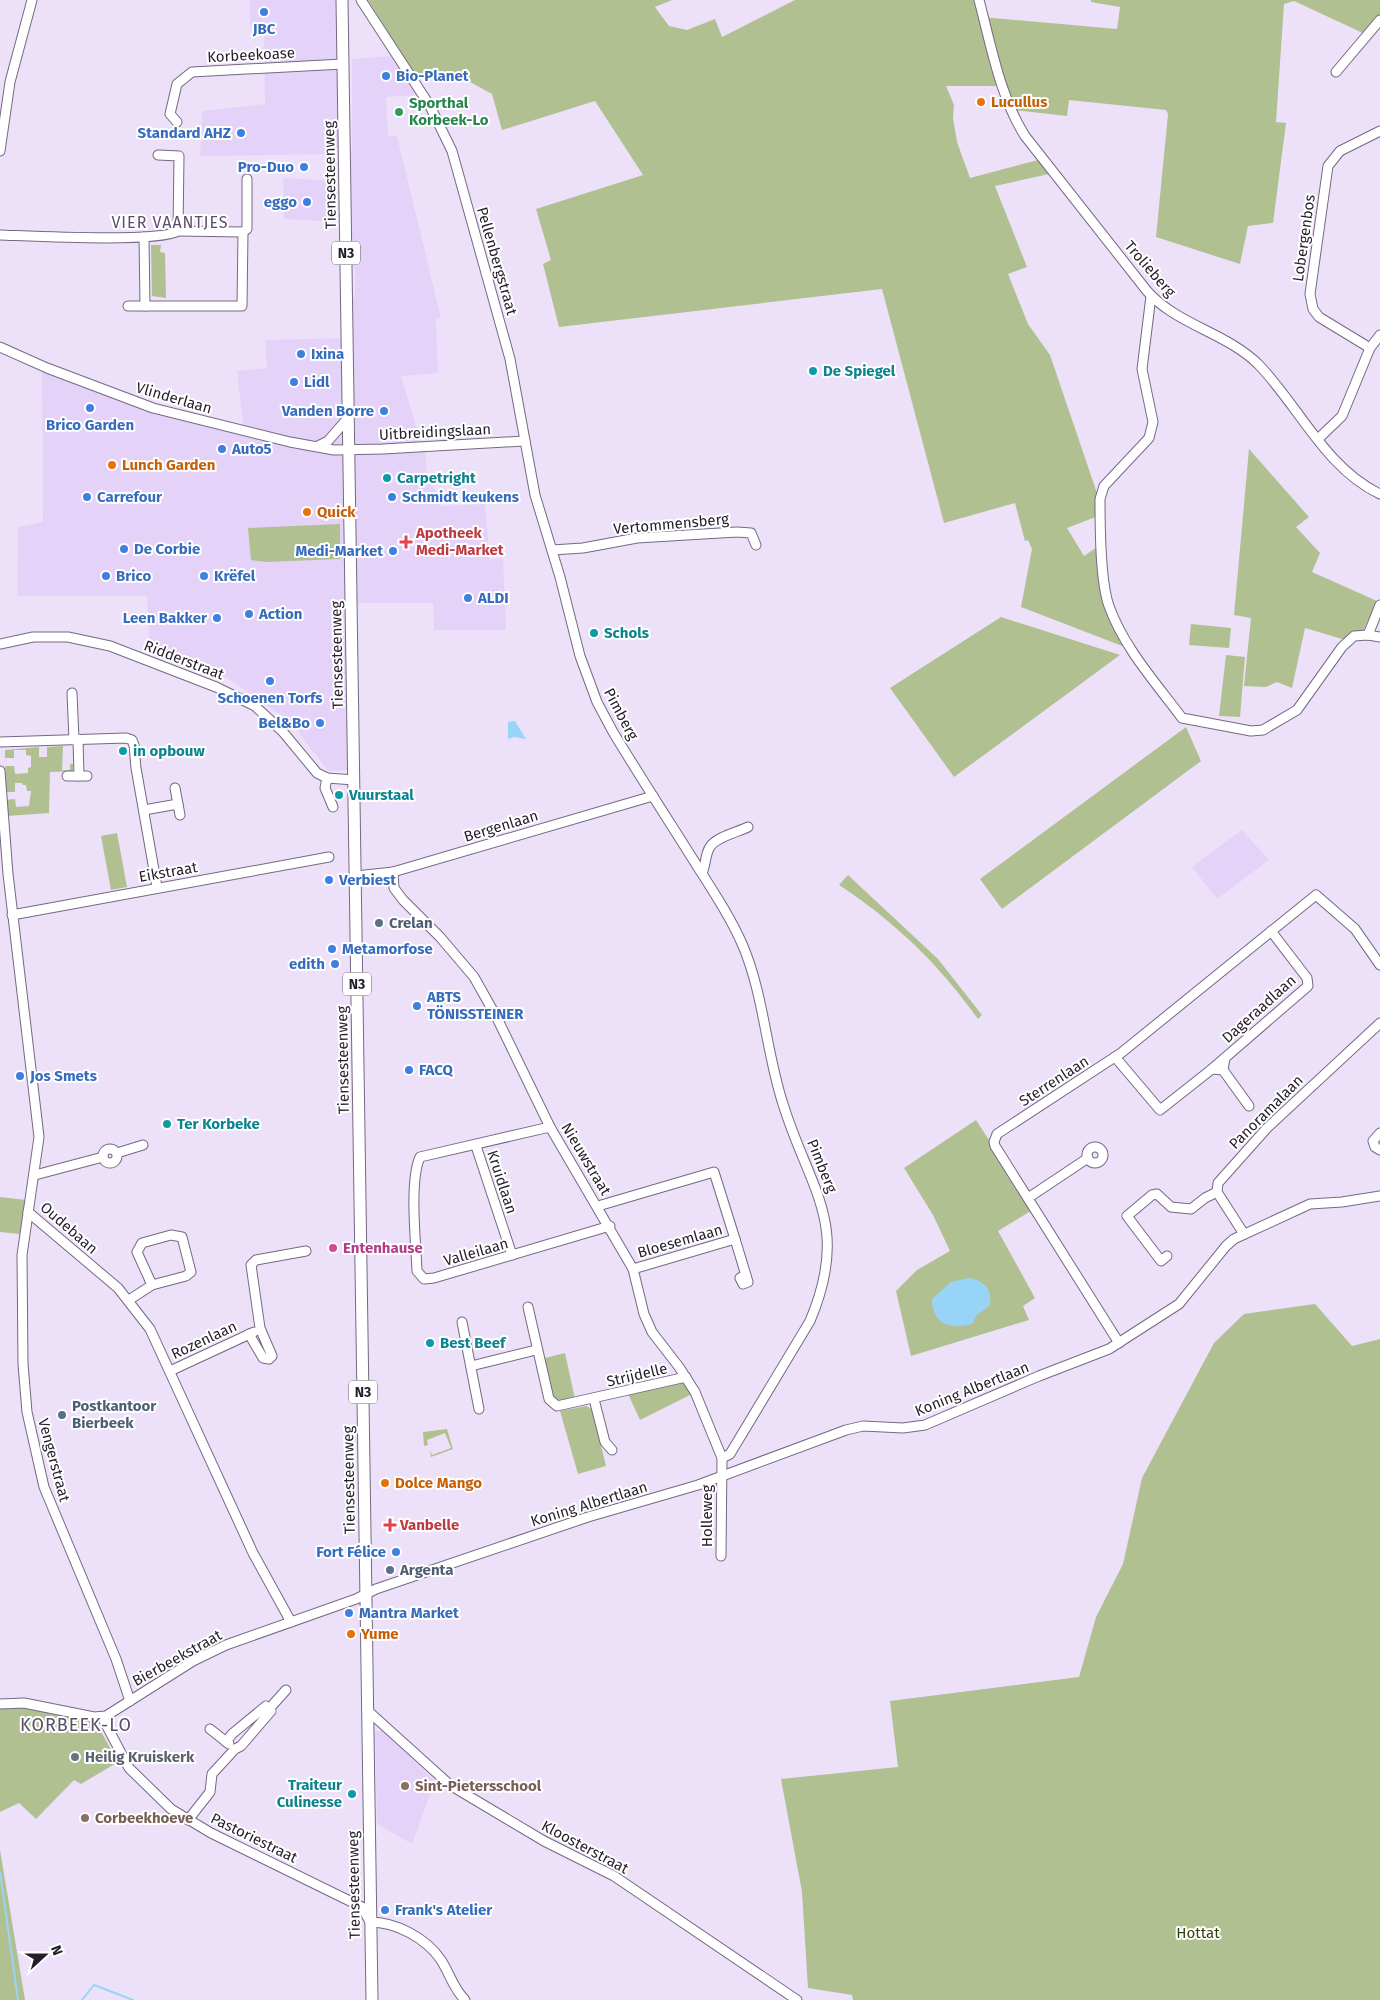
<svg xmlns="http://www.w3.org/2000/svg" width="1380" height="2000" viewBox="0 0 1380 2000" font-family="'Fira Sans',sans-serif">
<rect width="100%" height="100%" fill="#ede1fa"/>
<g fill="#e5d2f9">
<polygon points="250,0 342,0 344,131 335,154 200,156 202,111 265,104 264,26 250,26"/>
<polygon points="392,56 418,95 386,97 388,136 397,136 441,318 436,319 438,373 401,376 422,446 425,446 427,478 438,494 440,506 485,504 490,560 503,558 506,630 434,630 433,603 351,603 354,770 328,771 290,721 227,678 150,648 147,596 17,596 18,527 43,522 42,369 99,393 187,421 244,433 237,371 267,368 265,340 347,338 347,309 355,295 355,267 346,266 345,182 352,149 352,59"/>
<polygon points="283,178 336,181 336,222 284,219"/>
<polygon points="1242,830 1269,860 1217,899 1192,867"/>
<polygon points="375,1731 383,1731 435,1781 412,1844 377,1824"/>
</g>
<g fill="#b0c090">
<polygon points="368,0 672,0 655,7 669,26 687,30 715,19 722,37 795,0 976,0 981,17 1117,29 1120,7 1091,2 1091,0 1380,0 1380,16 1365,34 1294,1 1284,4 1276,122 1286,123 1273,223 1248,226 1240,264 1156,237 1168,114 1166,110 1069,100 1067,116 1013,110 1008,90 1000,86 946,86 954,105 953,118 957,142 970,178 1038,160 1049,174 995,186 1027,267 1008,274 1028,324 1050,355 1099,499 1101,515 1067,528 1084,556 1103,543 1108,605 1130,649 1021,607 1032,549 1028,540 1025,541 1015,503 944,523 882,289 559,327 543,264 551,260 536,209 643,175 595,101 502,130 492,94 450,71 418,79"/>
<polygon points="151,245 161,245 160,252 165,253 166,298 152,296"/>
<polygon points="1249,449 1309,517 1296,527 1320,553 1312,572 1377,601 1363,631 1342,639 1305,628 1292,688 1277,682 1266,687 1244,686 1251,618 1234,615"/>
<polygon points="340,524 340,559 266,562 251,560 248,528"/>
<polygon points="1001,617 1120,655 954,777 890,688"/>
<polygon points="1191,624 1231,628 1229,648 1189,645"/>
<polygon points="1226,655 1245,657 1240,717 1219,716"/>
<polygon points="1186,727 1201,761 1002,909 980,879"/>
<polygon points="63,746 62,770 70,770 70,764 73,764 73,771 50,772 49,813 7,816 6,800 15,799 16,807 29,806 31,791 27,791 26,785 23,785 22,783 15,783 15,792 6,792 5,766 14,766 15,774 28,773 28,768 31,767 31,756 26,755 26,750 14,750 14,758 5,758 5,750 39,747 39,757 47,757 47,747"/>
<polygon points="117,833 127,887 111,890 101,836"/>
<path d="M848 875 938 959 982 1015 978 1019C940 965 894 921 839 885Z"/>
<polygon points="976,1120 1034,1209 998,1231 1035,1298 1023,1306 1029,1320 911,1356 896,1291 917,1270 950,1251 933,1215 904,1168"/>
<polygon points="0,1197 26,1200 20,1234 0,1232"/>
<polygon points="1315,1304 1352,1346 1380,1339 1380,2000 853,2000 852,1995 808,1988 802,1892 781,1779 898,1767 890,1701 1079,1677 1096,1617 1123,1564 1142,1478 1214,1343 1244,1314"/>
<polygon points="565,1353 575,1399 559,1402 552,1397 541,1359"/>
<polygon points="683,1382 692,1394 640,1420 628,1394"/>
<polygon points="586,1406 592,1409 606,1466 578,1474 560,1411"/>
<polygon points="447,1429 453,1449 431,1457 430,1450 432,1455 451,1448 445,1433 427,1440 428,1445 424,1446 423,1432"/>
<polygon points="23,1707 91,1722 99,1728 118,1762 81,1784 74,1780 36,1819 19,1803 0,1812 0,1708"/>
<polygon points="0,1850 25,2000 0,2000"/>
</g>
<g fill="#98d4f8">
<polygon points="515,721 526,739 514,737 508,739 508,722"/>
<path d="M969 1278C985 1281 992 1289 990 1305L976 1316 972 1324C950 1330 932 1324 932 1299L951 1282Z"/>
</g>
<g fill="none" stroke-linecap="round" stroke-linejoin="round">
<g stroke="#98d4f8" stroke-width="2">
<polyline points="0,1872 18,2000"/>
<polyline points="82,2000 94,1985 133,2000"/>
</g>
<defs>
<g id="minor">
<path d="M361 0 430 106 452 151 510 359 535 495 560 577 580 656 597 702 613 732C639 775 667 818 694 861 711 888 730 916 743 946 764 996 766 1052 783 1104 810 1191 851 1224 810 1321L730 1454 722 1458"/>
<path d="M979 0C991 45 1000 97 1025 136L1147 291C1177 325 1225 332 1258 364 1299 406 1325 468 1380 494"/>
<polyline points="1336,72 1380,20"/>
<polyline points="177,122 170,114 177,84 192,72 343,64"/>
<polyline points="0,151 10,82 32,0"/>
<polyline points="158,155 179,156 178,231 243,232 247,229 247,179"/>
<path d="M0 235C31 236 158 243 178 231"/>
<polyline points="144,237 145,306"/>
<path d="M1151 296 1142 369 1153 422 1149 438 1104 486 1100 499C1100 527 1100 581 1109 606 1124 648 1156 683 1182 718L1251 731 1263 730 1297 710 1342 647 1354 636 1368 635 1380 637"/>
<polyline points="128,306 242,306 243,232"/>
<polyline points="0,347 47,368 153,408 290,442 334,450 383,449 524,441"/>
<polyline points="1370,348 1319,317 1313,309 1310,294 1328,166 1340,151 1380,131"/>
<polyline points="1318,439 1342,416 1370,348 1380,335"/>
<polyline points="318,446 328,441 348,418"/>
<polyline points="552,550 583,548 637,538 737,532 751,533 756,545"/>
<polyline points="1368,635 1380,605"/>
<polyline points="0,644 33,637 68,637 110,646 216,687 255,706 283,732 317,773 327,778 354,780"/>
<polyline points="72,693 74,740"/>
<polyline points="78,739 79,776"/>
<polyline points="0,742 126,738 132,740 134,745 136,768 157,887"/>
<polyline points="0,771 8,874 39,1137 22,1255 23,1364 27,1412 44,1487 116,1659 130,1701"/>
<polyline points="67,776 87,776"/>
<polyline points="327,778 325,788 333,807"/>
<polyline points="175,788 180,815"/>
<polyline points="144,810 178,804"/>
<polyline points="393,872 394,888 403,900 440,937 474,977 497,1018 550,1127 633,1269 644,1314 652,1332 679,1367 695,1392 722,1458 721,1556"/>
<path d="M702 873C706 865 705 854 710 847 716 837 738 832 748 827"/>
<polyline points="356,876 393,872 653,796"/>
<polyline points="12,915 329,857"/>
<polyline points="1115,1057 1160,1110 1212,1069"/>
<polyline points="1225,1058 1223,1070 1212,1069 1308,986 1307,978 1271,931"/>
<polyline points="1223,1070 1249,1106"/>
<path d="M550 1127 420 1157C409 1181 416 1243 417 1271L424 1279 434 1278 610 1226"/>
<polyline points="1380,1133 1373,1141 1375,1147 1380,1150"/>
<polyline points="476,1146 512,1255"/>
<circle cx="1095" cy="1155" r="8"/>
<circle cx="110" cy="1156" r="7"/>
<polyline points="117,1153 143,1145"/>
<polyline points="35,1175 103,1157"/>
<polyline points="1028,1198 1088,1158"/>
<polyline points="598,1206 714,1172 735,1239 633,1269"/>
<polyline points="28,1212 118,1288 150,1329 253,1553 291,1622"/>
<polyline points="1244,1234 1217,1192 1218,1183 1267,1128 1380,1023"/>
<polyline points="735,1239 748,1282 743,1284 740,1278 746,1275"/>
<polyline points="1167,1256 1161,1261 1127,1216 1152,1195 1157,1194 1171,1207 1191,1209 1205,1198 1217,1192"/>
<polyline points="129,1300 152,1285 186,1276 191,1272 182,1237 171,1235 142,1243 137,1252 152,1285"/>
<polyline points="528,1307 549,1399 557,1406 686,1377"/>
<polyline points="462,1322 479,1409"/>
<polyline points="249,1334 263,1358 269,1359 272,1356 260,1328 251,1265 256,1260 306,1251"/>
<polyline points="1119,1343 995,1146 994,1142 997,1134 1121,1053 1316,895 1355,929 1380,965"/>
<polyline points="471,1366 536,1350"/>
<polyline points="170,1371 254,1332"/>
<polyline points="594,1399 605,1442 612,1450"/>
<polyline points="0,1704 24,1703 94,1717 106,1716 193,1661 226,1645 356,1599 376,1589 588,1517 698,1485 846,1430 863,1426 903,1428 925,1425 1039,1376 1109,1349 1179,1304 1226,1246 1234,1239 1310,1204 1342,1202 1380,1196"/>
<polyline points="269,1709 286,1690"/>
<polyline points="367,1710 450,1785 544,1841 614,1876 797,2000"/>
<path d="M102 1717 129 1768 171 1809 211 1833 362 1907 370 1922C396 1922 426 1938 441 1960 450 1974 453 1988 465 2000"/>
<polyline points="210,1729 229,1744"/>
<polyline points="188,1820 210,1792 212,1774 235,1749 241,1746 271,1711 266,1706 232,1734 226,1742"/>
</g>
<polyline id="major" points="342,0 372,2000"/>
</defs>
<use href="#minor" stroke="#756883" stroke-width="11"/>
<use href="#major" stroke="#756883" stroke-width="13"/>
<use href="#minor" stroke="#fff" stroke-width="9"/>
<use href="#major" stroke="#fff" stroke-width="11"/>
</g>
<g fill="#3f7fe0" stroke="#fff" stroke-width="2">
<circle cx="264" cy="12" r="5"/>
<circle cx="386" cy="76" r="5"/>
<circle cx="241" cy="133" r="5"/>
<circle cx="304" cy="167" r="5"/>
<circle cx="307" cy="202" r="5"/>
<circle cx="301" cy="354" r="5"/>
<circle cx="294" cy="382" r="5"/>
<circle cx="90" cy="408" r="5"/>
<circle cx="384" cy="411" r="5"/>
<circle cx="222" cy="449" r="5"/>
<circle cx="87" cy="497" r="5"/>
<circle cx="392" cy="497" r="5"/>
<circle cx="124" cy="549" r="5"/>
<circle cx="393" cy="551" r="5"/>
<circle cx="106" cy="576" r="5"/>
<circle cx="204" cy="576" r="5"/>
<circle cx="468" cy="598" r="5"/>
<circle cx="249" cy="614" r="5"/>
<circle cx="217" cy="618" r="5"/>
<circle cx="270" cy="681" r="5"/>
<circle cx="320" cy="723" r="5"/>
<circle cx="329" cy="880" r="5"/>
<circle cx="332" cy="949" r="5"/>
<circle cx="335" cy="964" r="5"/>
<circle cx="417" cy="1006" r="5"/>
<circle cx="409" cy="1070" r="5"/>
<circle cx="20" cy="1076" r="5"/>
<circle cx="396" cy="1552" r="5"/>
<circle cx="349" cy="1613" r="5"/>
<circle cx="385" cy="1910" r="5"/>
</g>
<g fill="#e8710a" stroke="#fff" stroke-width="2">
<circle cx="981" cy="102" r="5"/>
<circle cx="112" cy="465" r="5"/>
<circle cx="307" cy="512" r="5"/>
<circle cx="385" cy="1483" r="5"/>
<circle cx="351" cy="1634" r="5"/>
</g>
<circle fill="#2e9e5b" stroke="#fff" stroke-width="2" cx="399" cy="112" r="5"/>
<g fill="#0f9aa8" stroke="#fff" stroke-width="2">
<circle cx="813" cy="371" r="5"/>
<circle cx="387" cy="478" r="5"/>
<circle cx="594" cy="633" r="5"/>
<circle cx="123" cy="751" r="5"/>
<circle cx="339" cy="795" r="5"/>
<circle cx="167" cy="1124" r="5"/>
<circle cx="430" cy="1343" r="5"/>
<circle cx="352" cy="1794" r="5"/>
</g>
<g fill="#e0444e" stroke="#fff" stroke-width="2">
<path d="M403.5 534.5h5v5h5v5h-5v5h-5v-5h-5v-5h5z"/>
<path d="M387.5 1517.5h5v5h5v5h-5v5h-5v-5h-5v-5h5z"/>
</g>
<g fill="#5c6f8a" stroke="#fff" stroke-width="2">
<circle cx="379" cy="923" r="5"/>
<circle cx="62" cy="1415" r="5"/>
<circle cx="390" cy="1570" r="5"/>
</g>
<circle fill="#d1479c" stroke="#fff" stroke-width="2" cx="333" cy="1248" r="5"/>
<circle fill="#6b7280" stroke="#fff" stroke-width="2" cx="75" cy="1757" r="5"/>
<g fill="#8d6e63" stroke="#fff" stroke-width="2">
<circle cx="405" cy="1786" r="5"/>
<circle cx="85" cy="1818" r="5"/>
</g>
<g text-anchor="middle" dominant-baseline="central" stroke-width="4" stroke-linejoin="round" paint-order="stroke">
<g fill="#fff" stroke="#66626a" stroke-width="1">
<rect x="332" y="241.5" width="28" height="23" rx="4"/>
<rect x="343" y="972.5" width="28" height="23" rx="4"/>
<rect x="349" y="1380.5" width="28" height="23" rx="4"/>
</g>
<g font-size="14" font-weight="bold" fill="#241e2a">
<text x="346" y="253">N3</text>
<text x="357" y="984">N3</text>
<text x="363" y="1392">N3</text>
</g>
<g font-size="15" font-weight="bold" fill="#366cbe" stroke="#fff" text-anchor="start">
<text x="264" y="29" text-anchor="middle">JBC</text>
<text x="396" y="76">Bio-Planet</text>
<text x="231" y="133" text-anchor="end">Standard AHZ</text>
<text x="294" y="167" text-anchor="end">Pro-Duo</text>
<text x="297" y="202" text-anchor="end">eggo</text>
<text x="311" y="354">Ixina</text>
<text x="304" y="382">Lidl</text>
<text x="374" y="411" text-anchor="end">Vanden Borre</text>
<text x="90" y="425" text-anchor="middle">Brico Garden</text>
<text x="232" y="449">Auto5</text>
<text x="97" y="497">Carrefour</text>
<text x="402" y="497">Schmidt keukens</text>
<text x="134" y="549">De Corbie</text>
<text x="383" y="551" text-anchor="end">Medi-Market</text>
<text x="116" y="576">Brico</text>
<text x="214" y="576">Krëfel</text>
<text x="478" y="598">ALDI</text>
<text x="259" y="614">Action</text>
<text x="207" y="618" text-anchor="end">Leen Bakker</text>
<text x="270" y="698" text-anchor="middle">Schoenen Torfs</text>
<text x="310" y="723" text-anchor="end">Bel&amp;Bo</text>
<text x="339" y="880">Verbiest</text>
<text x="342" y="949">Metamorfose</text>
<text x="325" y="964" text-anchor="end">edith</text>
<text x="427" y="997">ABTS<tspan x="427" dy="17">TÖNISSTEINER</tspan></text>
<text x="419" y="1070">FACQ</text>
<text x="30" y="1076">Jos Smets</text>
<text x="386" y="1552" text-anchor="end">Fort Félice</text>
<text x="359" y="1613">Mantra Market</text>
<text x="395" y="1910">Frank's Atelier</text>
</g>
<g font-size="15" fill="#241e2a" stroke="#fff">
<text transform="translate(251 55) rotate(-3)">Korbeekoase</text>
<text transform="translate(330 175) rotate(-91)">Tiensesteenweg</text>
<text transform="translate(1304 238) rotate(-82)">Lobergenbos</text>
<text transform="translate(497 261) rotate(74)">Pellenbergstraat</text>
<text transform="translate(1150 269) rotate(49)">Trolieberg</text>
<text transform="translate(174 398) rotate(16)">Vlinderlaan</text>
<text transform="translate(435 432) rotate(-3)">Uitbreidingslaan</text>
<text transform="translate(671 524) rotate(-5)">Vertommensberg</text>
<text transform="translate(337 655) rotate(-91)">Tiensesteenweg</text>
<text transform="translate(184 660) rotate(21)">Ridderstraat</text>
<text transform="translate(621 714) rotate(62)">Pimberg</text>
<text transform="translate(501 826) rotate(-17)">Bergenlaan</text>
<text transform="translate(168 872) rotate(-10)">Eikstraat</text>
<text transform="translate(1259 1009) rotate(-42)">Dageraadlaan</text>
<text transform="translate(343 1060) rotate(-91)">Tiensesteenweg</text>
<text transform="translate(1054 1081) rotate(-33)">Sterrenlaan</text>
<text transform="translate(1266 1112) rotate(-45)">Panoramalaan</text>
<text transform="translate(586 1159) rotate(59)">Nieuwstraat</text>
<text transform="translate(822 1166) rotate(68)">Pimberg</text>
<text transform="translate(502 1182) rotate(72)">Kruidlaan</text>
<text transform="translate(69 1228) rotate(41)">Oudebaan</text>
<text transform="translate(680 1241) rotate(-16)">Bloesemlaan</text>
<text transform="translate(476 1252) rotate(-16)">Valleilaan</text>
<text transform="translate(204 1340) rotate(-25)">Rozenlaan</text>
<text transform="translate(637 1375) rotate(-13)">Strijdelle</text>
<text transform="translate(972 1389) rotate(-22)">Koning Albertlaan</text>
<text transform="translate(54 1460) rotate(75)">Vengerstraat</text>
<text transform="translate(349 1480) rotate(-91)">Tiensesteenweg</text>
<text transform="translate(589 1504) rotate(-17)">Koning Albertlaan</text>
<text transform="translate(707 1516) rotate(-90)">Holleweg</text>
<text transform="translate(177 1658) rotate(-29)">Bierbeekstraat</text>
<text transform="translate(254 1838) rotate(26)">Pastoriestraat</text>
<text transform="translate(585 1847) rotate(28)">Kloosterstraat</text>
<text transform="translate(354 1885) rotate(-91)">Tiensesteenweg</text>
</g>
<g font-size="15" font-weight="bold" fill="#c56008" stroke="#fff" text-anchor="start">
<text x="991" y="102">Lucullus</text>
<text x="122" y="465">Lunch Garden</text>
<text x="317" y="512">Quick</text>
<text x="395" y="1483">Dolce Mango</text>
<text x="361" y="1634">Yume</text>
</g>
<g font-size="15" font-weight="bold" fill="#27864d" stroke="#fff" text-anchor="start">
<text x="409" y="103">Sporthal<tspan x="409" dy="17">Korbeek-Lo</tspan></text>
</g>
<g font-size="15" font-weight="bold" fill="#0d838f" stroke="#fff" text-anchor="start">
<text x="823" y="371">De Spiegel</text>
<text x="397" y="478">Carpetright</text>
<text x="604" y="633">Schols</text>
<text x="133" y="751">in opbouw</text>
<text x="349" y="795">Vuurstaal</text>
<text x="177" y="1124">Ter Korbeke</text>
<text x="440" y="1343">Best Beef</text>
<text x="342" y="1785" text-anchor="end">Traiteur<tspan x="342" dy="17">Culinesse</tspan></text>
</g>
<g font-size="15" font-weight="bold" fill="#be3a42" stroke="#fff" text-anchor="start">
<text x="416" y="533">Apotheek<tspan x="416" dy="17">Medi-Market</tspan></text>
<text x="400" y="1525">Vanbelle</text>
</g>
<g font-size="15" font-weight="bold" fill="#4e5e75" stroke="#fff" text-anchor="start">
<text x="389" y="923">Crelan</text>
<text x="72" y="1406">Postkantoor<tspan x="72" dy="17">Bierbeek</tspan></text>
<text x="400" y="1570">Argenta</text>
</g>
<g font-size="15" font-weight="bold" fill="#b23c85" stroke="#fff" text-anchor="start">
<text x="343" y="1248">Entenhause</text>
</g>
<g font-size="15" font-weight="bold" fill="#5b616d" stroke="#fff" text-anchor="start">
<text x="85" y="1757">Heilig Kruiskerk</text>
</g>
<g font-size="15" font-weight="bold" fill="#785e54" stroke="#fff" text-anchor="start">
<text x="415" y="1786">Sint-Pietersschool</text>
<text x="95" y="1818">Corbeekhoeve</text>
</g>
<g font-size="15" fill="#324009" stroke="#fff">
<text x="1198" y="1933">Hottat</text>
</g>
<g font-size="16" letter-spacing="1" fill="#5c4f6a" stroke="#fff">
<text x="170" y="222">VIER VAANTJES</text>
</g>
<g font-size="18" letter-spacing="1" fill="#5c4f6a" stroke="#fff">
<text x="76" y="1725">KORBEEK-LO</text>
</g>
</g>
<g transform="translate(45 1955) rotate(69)" stroke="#ffffff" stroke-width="4" paint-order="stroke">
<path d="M0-4L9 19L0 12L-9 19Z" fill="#241e2a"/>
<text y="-8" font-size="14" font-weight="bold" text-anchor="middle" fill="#241e2a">N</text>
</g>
</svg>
